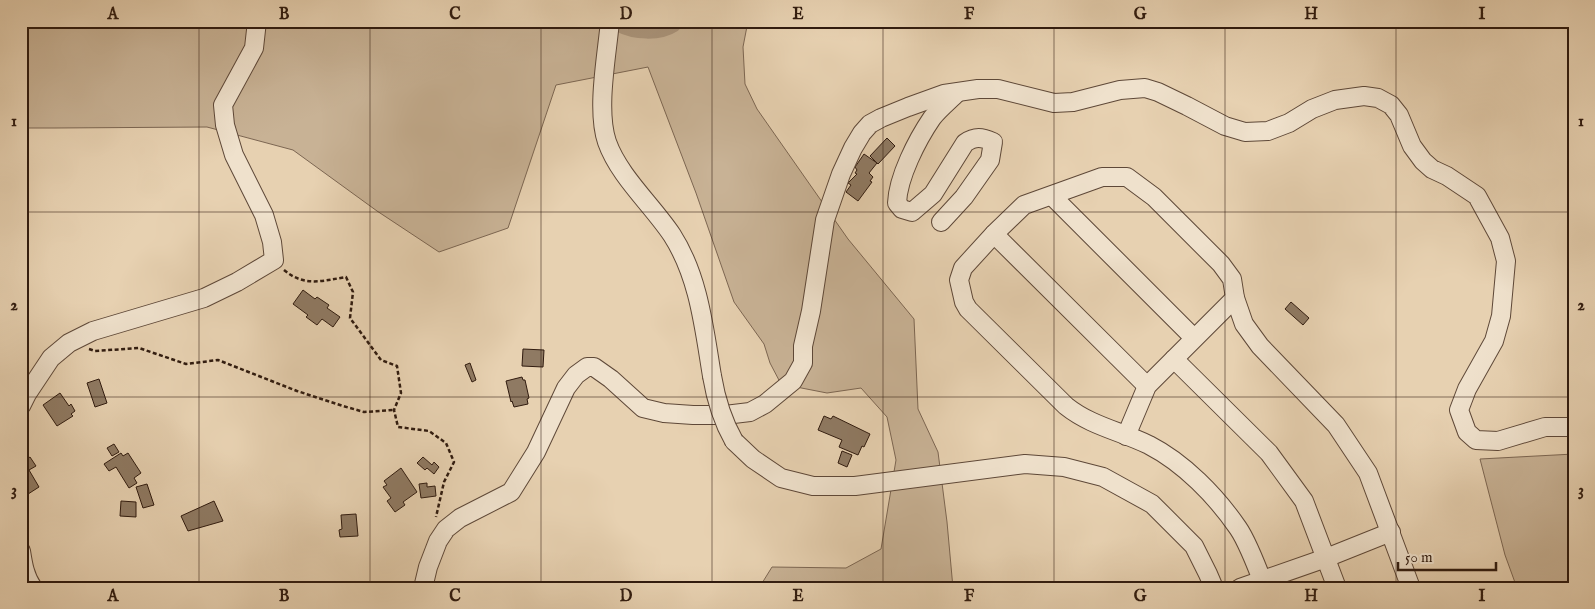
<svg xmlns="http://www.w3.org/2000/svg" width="1595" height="609" viewBox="0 0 1595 609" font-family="'IM FELL English',serif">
<rect width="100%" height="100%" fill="#e7d1b1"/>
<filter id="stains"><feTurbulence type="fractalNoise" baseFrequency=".004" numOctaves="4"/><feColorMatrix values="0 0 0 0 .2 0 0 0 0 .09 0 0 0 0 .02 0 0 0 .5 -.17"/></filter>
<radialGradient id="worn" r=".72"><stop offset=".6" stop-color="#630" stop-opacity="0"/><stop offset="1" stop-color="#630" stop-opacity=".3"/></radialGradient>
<g fill="#c8b295" stroke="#7c6652">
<polygon points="21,21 748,21 743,47 745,84 757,109 848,239 914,319 918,409 938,452 947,522 953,588 759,588 772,567 846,568 881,549 896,460 887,417 861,388 827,393 781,384 770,363 764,344 734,302 696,193 648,67 556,85 508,228 439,252 377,211 293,150 207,127 55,128 28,128 21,126"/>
<polygon points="1574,454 1574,588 1517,588 1505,555 1480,459"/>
</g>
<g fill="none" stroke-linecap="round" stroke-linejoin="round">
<path stroke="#a9937a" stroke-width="24" d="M622 21C635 28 659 29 671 21"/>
</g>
<g fill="#8f7a63" stroke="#301b0f">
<polygon points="887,138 895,146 878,164 870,156"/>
<polygon points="864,154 877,163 869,173 873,177 870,181 872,182 858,201 846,192 851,185 848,183 857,174 855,173 857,170 855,167"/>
<polygon points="303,290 315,299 317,297 329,305 327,308 340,317 333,327 322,319 317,325 306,317 308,315 293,304"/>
<polygon points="1291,302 1309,318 1303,325 1285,309"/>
<polygon points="523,349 544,350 543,367 522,366"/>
<polygon points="470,363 476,380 472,382 465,365"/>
<polygon points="522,377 523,380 525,380 529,398 527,399 528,404 514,407 512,401 511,402 506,381"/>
<polygon points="99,379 107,403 95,407 87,383"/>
<polygon points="60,393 69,406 71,404 75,411 71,414 73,416 57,426 43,405"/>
<polygon points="824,416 831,419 833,416 870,434 864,447 862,446 858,455 839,447 842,440 818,430"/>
<polygon points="114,444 119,452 112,456 107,448"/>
<polygon points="842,451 852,455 847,467 838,463"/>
<polygon points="121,453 123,456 128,453 141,473 134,478 137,483 129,488 116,467 109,471 104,464"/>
<polygon points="30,457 36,466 29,470 39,487 25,496 21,489 21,463"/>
<polygon points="423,457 432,465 434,462 439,467 434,474 427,468 425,470 417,463"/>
<polygon points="401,468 417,492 403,502 405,505 395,512 387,501 391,498 383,487 387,485 384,481"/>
<polygon points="427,483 427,487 435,486 436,496 421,498 419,484"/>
<polygon points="147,484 154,505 143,508 136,487"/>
<polygon points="121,501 136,502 136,517 120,516"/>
<polygon points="214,501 223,521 188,531 181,516"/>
<polygon points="356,514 358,536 340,537 339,530 342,529 341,515"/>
</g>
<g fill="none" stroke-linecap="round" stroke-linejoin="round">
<defs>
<g id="minor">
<path d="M610 21C607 55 596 110 607 142 619 176 652 205 672 235 699 277 704 328 712 376"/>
<polyline points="1052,196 1194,338"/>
<path d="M941 222 964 197 990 160 993 142C982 137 975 136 965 143L933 194 912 212 902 209 897 203C898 177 917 140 932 118 939 109 949 101 957 93"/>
<polyline points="994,234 1147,386"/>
<polyline points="1174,359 1269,453 1304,501 1337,588"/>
<polyline points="21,406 27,394 51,358 69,343 93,331 204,298 237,282 274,260 272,242 264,215 234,155 225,125 223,105 254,48 257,21"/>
<polyline points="1126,436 1147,386 1235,298"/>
<polyline points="734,441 753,459 781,478 813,486 855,486 1025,464 1064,467 1103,477 1152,504 1194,546 1208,574 1214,588"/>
<path d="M21 551C23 564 25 577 33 588"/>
<polyline points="423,588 428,567 438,541 446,529 460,518 511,492 536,452 566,388 576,375 587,367 594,367 611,379 643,408 664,413 693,415 725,415 750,412 765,404 793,381 803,363 803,346 811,311 825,220 841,174 853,148 862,133 870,124 881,118 908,107 944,94 978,89 998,89 1054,103 1073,102 1120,90 1145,88 1158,92 1187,106 1225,126 1245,132 1268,131 1289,123 1312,109 1335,100 1364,96 1378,98 1391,105 1399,115 1412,146 1423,161 1432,169 1447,176 1477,196 1500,238 1506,261 1501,316 1494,341 1467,389 1459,410 1467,432 1476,440 1498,441 1545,427 1574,427"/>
<polyline points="1240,588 1326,558 1391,532"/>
<path d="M1265 588C1259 572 1247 541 1238 528 1216 496 1184 463 1149 445 1120 431 1091 426 1066 406L968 309 964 302 959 280 963 268 994 234 1024 205 1102 177H1127L1154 197 1221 264 1232 279 1235 298 1244 324 1260 346 1336 425 1368 473 1411 588"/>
</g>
</defs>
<use href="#minor" stroke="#5e4838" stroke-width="20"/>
<g stroke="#301b0f" stroke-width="2.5" stroke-dasharray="4 2.5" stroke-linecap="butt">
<path d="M284 270C304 287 322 281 346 277L353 292 350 318 381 360 397 366 401 393 394 410 398 427 429 431 446 443 454 462 444 482 436 517"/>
<polyline points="89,349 95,351 139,348 186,364 218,360 297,391 343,406 364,412 394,410"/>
</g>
<use href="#minor" stroke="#efe1cc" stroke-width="18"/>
<defs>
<path id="minor-bridge" d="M712 376C716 400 722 420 734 441"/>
</defs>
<use href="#minor-bridge" stroke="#5e4838" stroke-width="20" stroke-linecap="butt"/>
<use href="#minor-bridge" stroke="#efe1cc" stroke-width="18"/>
</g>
<path fill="none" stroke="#301b0f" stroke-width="1" stroke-opacity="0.55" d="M199 21V588M370 21V588M541 21V588M712 21V588M883 21V588M1054 21V588M1225 21V588M1396 21V588M21 212H1574M21 397H1574"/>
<rect width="1595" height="609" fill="none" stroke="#e7d1b1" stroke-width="55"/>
<path d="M1398 562v8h98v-8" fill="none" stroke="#301b0f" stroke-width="2.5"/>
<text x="1405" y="562" font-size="15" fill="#301b0f" stroke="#efe1cc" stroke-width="4" paint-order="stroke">50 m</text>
<rect x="28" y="28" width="1540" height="554" fill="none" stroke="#301b0f" stroke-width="2"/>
<g font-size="16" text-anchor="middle" font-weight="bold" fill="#301b0f">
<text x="113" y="19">A</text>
<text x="284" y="19">B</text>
<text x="455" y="19">C</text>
<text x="626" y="19">D</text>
<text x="798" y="19">E</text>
<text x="969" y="19">F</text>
<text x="1140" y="19">G</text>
<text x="1311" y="19">H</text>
<text x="1482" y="19">I</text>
<text x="14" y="126">1</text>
<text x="1581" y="126">1</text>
<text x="14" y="310">2</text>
<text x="1581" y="310">2</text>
<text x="14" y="495">3</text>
<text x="1581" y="495">3</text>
<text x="113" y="601">A</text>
<text x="284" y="601">B</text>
<text x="455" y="601">C</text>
<text x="626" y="601">D</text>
<text x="798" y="601">E</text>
<text x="969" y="601">F</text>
<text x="1140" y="601">G</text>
<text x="1311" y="601">H</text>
<text x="1482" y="601">I</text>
</g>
<rect width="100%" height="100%" filter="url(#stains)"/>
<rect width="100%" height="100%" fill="url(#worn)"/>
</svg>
